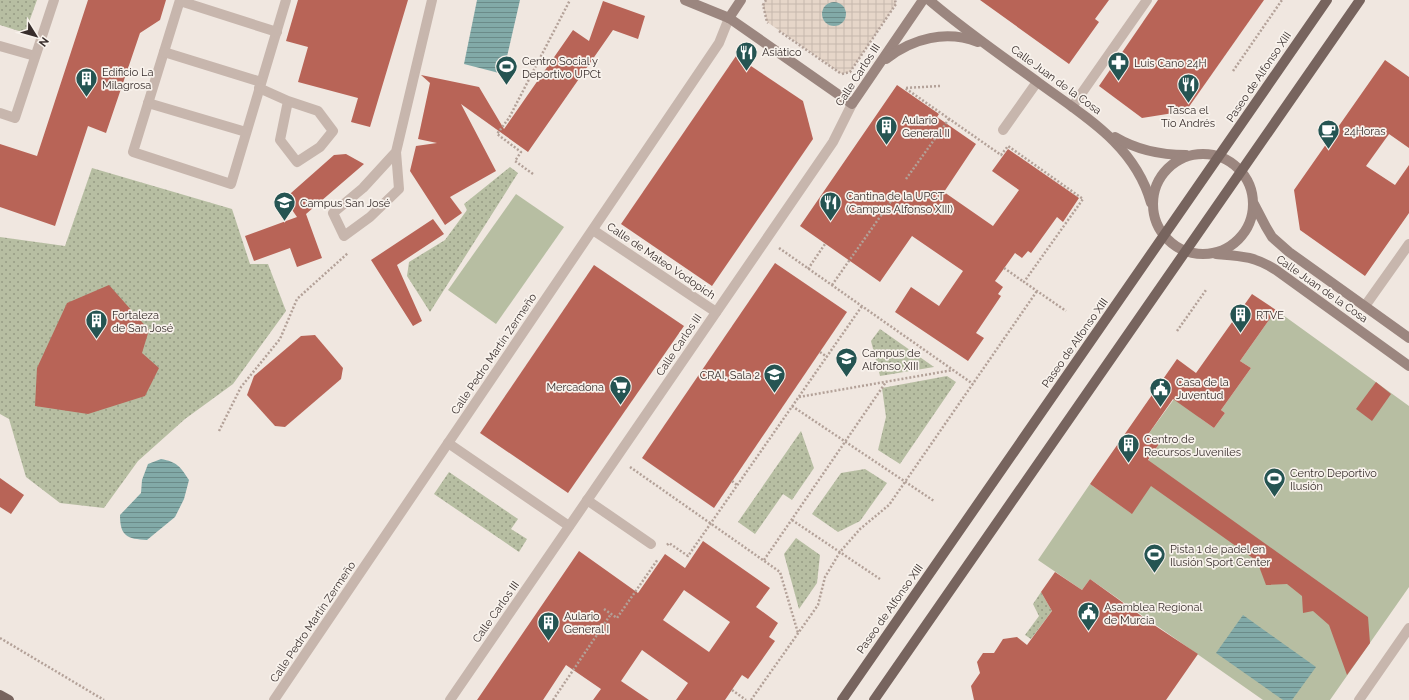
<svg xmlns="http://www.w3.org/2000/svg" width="1409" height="700" viewBox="0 0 1409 700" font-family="Raleway,sans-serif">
<defs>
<pattern id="grass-dots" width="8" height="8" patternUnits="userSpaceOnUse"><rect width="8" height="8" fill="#b7bea2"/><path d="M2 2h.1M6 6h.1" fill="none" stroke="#969b84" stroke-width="1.8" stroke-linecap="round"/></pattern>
<pattern id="plaza-grid" width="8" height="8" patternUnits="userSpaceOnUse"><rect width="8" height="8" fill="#e6d6c9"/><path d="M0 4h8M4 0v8" fill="none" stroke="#c6b8ad"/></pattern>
<pattern id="water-rules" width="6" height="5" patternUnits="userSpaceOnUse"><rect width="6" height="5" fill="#82aaa8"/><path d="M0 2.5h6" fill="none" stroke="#6b8b89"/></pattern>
</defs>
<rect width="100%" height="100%" fill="#f0e7e0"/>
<g fill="url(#grass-dots)">
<polygon points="0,0 37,0 25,33 0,25"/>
<polygon points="510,167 518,173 430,312 407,276 409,262 445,240 467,210 464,204"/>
<polygon points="92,168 232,209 250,264 268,264 286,311 233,384 185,419 138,461 104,508 60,503 26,477 9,419 0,414 0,237 65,246"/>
<polygon points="880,329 934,367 880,376 871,341"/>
<polygon points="947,376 956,382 900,464 878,450 886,417 882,388"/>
<polygon points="801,431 814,468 792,500 783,494 755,534 738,522"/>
<polygon points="865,469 887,483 860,521 838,532 812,514 841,473"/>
<polygon points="449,472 518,519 511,529 527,539 519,552 434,494"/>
<polygon points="796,538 820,555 817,583 799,609 784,554"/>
<polygon points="1041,592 1052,611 1031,639 1025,635 1039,616 1033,604"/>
</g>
<g fill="#b7bea2">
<polygon points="516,194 564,227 496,324 448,290"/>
<polygon points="1276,310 1409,406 1409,587 1330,700 1263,700 1090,579 1082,590 1038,560 1090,484 1131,513 1148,461 1159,444 1147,436 1177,395 1200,418 1214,428 1225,413 1221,410 1251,368 1240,361"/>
</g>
<path fill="url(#plaza-grid)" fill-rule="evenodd" d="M766 0H895L896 4 850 72 842 74 767 22 763 5ZM826 5 845 9 846 17 823 20 822 12Z"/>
<g fill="url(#water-rules)">
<polygon points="477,0 520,0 503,74 464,64"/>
<circle cx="834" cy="14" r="12"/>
<path d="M161 459C177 462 180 466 189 480L184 499 175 517 147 540C127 539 120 536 120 515L141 493 142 480 148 464Z"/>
<polygon points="1243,615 1316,667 1292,700 1283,700 1216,653"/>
</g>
<g fill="#b86457" fill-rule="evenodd">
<polygon points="88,0 166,0 160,20 140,33 106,133 88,126 55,226 0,207 0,144 37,156"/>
<polygon points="298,0 408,0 370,127 351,122 358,98 298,82 308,47 286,41"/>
<polygon points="980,0 1109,0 1095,19 1099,22 1069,64"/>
<polygon points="1158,0 1264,0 1186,111 1142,118 1099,86"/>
<polygon points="603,1 645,16 638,39 613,30 528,152 461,104 496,171 450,197 462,213 445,225 410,171 416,146 437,143 418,139 430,83 421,75 479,87 504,129 573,30 589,41"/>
<polygon points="736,56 803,101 813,139 712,286 621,224"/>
<polygon points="1385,60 1409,77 1409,148 1389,134 1366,166 1395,185 1409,165 1409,213 1365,276 1300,230 1294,190"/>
<polygon points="897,85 939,114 937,117 976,144 944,192 993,226 1019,190 992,171 1008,149 1079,198 1063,222 1057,217 1031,253 1028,251 1022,258 1015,253 995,281 1003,287 998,294 1001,296 976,333 984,338 968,361 895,312 911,287 939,306 963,271 912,236 880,282 800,226"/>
<polygon points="346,154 364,164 306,214 322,258 297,267 290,248 254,261 245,236 297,217 288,204 291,193 334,155"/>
<polygon points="433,219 444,234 397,265 422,321 413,326 371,260"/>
<polygon points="775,263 847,312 714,508 642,458"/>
<polygon points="594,265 684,326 568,493 480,433"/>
<polygon points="109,285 149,330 142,353 159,368 145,396 88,414 35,406 37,368 67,303"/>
<polygon points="1252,294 1276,310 1240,361 1251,368 1221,410 1225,413 1214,428 1173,399 1147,436 1159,444 1148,460 1368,617 1370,643 1347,675 1329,625 1313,611 1303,613 1302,596 1287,584 1266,585 1257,561 1151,486 1132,514 1090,484 1177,359 1196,373"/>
<polygon points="315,335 343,368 341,379 285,427 275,426 247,395 254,376 301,336"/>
<polygon points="1376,382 1391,394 1372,421 1356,409"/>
<polygon points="0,478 24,495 11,514 0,507"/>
<path d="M703 541 770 588 756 607 778 623 769 637 775 641 756 668 748 679 742 675 725 700H676L688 683 642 650 621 681 649 700H593L601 689 566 665 543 700H477L579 551 638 593 665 554 685 568ZM684 590 730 622 709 652 663 620Z"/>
<polygon points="1055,572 1082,590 1090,579 1154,625 1198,654 1166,700 974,700 971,686 980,673 977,662 983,653 994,653 1003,639 1017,637 1027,645 1052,611 1041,592"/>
</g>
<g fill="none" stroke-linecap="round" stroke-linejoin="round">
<g stroke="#b3a198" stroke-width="2.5" stroke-dasharray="2 2" stroke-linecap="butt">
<polyline points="766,0 763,5 767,22 768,23"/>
<polyline points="779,31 840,73"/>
<polyline points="1233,71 1282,0"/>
<polyline points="842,74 850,72 896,4 895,0"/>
<polyline points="940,86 905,88 1001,155 1008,146 1083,199 1024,282 1066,311"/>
<polyline points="533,174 515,161 521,152 497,134 509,118 570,0"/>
<polyline points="906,179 949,119"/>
<polyline points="779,248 973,384"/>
<polyline points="1004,268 1024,282"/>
<polyline points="808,269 825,244"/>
<polyline points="832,285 894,197"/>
<polyline points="1177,331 1206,290"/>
<polyline points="820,352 827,357"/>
<polyline points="799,397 953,370"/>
<polyline points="792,406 934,501"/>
<polyline points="219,431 241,387 280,339 297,299 348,253"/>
<polyline points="630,467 780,572 798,633"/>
<polyline points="732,481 737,485"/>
<polyline points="792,520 880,579"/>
<polyline points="667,545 669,543 688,556 862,306"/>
<polyline points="764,560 886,382"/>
<polyline points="604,609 617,618 658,559"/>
<polyline points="0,638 104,700"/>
<polyline points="732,690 746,700"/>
<polyline points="553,700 611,614"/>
<polyline points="751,700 818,605 825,577 840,552 860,529 889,505 1037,291"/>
</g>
<g stroke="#c7b6ad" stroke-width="10">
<polyline points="180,0 133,152 231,184 286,0"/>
<polyline points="180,1 277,32"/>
<polyline points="0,46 35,56"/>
<polyline points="164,52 261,82"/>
<polyline points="259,88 288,101 280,140 297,162 320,147 333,131 318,111 288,101"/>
<polyline points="148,103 246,132"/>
<polyline points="1072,107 1147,0"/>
<polyline points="0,113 15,118 54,0"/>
<polyline points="1003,130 1037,82"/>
<polyline points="396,152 363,188 333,213 344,236 370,217 399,189 396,152 432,0"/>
<polyline points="587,500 651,544"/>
</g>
<g stroke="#c7b6ad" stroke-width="10">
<polyline points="593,230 716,312"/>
<polyline points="1365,306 1409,244"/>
<polyline points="448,443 569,526"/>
<polyline points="274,700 719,43 729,18"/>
<polyline points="450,700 833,142 852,104"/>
<polyline points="1359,700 1409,628"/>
</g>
<g stroke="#9b867f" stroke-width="10">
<polyline points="685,0 729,18 852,104 923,0"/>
<path d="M929 0C964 30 1002 56 1039 83 1084 116 1135 145 1151 203"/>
<polyline points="729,18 741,0"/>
<path d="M886 59C913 38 946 30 978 42"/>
<path d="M1115 137C1137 150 1161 155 1186 155"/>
<circle cx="1203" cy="204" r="50"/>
<polyline points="1254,204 1266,227 1272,237 1289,252 1409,338"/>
<path d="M1216 254C1241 256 1254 256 1276 270L1409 366"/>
</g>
<g stroke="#77645e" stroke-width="10">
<polyline points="0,695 9,700"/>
<polyline points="842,700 1327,0"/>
<polyline points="874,700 1360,0"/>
</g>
</g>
<defs>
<symbol id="restaurant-pin" viewBox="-11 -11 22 30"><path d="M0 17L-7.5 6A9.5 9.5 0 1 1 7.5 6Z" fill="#255452" stroke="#f8f2ec"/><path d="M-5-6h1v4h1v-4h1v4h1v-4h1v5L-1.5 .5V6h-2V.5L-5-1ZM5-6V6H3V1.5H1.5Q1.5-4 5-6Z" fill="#fff"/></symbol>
<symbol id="pharmacy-pin" viewBox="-11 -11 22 30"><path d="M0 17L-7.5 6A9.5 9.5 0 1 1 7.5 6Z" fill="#255452" stroke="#f8f2ec"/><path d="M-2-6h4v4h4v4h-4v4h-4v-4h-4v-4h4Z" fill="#fff"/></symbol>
<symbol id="stadium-pin" viewBox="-11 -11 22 30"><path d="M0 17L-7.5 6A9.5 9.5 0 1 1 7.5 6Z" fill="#255452" stroke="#f8f2ec"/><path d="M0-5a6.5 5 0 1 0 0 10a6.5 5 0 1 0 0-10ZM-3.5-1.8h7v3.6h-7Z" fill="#fff"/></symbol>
<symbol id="building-pin" viewBox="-11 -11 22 30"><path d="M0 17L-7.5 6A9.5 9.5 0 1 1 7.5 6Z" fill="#255452" stroke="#f8f2ec"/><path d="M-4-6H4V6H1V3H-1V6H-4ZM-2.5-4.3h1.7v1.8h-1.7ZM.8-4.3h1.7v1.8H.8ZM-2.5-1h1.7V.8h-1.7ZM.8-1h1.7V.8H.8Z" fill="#fff"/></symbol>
<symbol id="cafe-pin" viewBox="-11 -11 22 30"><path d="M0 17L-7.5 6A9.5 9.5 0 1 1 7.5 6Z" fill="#255452" stroke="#f8f2ec"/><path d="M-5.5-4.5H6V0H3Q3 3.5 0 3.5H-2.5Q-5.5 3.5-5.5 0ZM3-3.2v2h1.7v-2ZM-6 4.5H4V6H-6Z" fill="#fff"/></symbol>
<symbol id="university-pin" viewBox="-11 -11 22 30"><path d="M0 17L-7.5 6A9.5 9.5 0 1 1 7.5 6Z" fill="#255452" stroke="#f8f2ec"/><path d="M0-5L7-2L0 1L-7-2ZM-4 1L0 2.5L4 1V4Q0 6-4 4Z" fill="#fff"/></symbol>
<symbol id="supermarket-pin" viewBox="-11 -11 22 30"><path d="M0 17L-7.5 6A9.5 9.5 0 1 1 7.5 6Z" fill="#255452" stroke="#f8f2ec"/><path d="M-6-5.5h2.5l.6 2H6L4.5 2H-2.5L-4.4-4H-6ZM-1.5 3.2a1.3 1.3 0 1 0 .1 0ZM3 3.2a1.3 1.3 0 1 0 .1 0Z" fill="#fff"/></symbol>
<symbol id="civic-pin" viewBox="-11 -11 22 30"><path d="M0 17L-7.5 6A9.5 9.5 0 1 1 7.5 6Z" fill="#255452" stroke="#f8f2ec"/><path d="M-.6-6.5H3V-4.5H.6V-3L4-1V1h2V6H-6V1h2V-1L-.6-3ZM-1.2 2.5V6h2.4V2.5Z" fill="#fff"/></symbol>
</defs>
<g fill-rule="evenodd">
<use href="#restaurant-pin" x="734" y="40" width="25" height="34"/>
<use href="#pharmacy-pin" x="1106" y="50" width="25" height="34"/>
<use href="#stadium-pin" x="494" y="54" width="25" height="34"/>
<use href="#building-pin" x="74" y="66" width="25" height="34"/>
<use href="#restaurant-pin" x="1176" y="72" width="25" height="34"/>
<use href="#building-pin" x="874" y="114" width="25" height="34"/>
<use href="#cafe-pin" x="1316" y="118" width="25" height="34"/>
<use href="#restaurant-pin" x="818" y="190" width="25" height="34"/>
<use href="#university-pin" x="272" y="190" width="25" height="34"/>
<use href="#building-pin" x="1228" y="302" width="25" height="34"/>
<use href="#building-pin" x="84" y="308" width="25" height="34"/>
<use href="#university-pin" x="834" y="346" width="25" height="34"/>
<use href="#university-pin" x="762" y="362" width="25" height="34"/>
<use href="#supermarket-pin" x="608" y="374" width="25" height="34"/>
<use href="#civic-pin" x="1148" y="376" width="25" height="34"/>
<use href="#building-pin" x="1116" y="432" width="25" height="34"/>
<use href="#stadium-pin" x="1262" y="466" width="25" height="34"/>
<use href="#stadium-pin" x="1142" y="542" width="25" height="34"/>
<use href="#civic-pin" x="1076" y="600" width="25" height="34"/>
<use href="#building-pin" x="536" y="610" width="25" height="34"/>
</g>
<g text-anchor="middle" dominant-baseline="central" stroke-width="3.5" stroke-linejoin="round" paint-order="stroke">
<g font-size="11" fill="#372d2b" stroke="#f8f2ec" text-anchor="start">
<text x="762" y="52">Asiático</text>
<text x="522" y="61">Centro Social y<tspan x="522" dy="13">Deportivo UPCt</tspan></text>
<text x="1134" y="63">Luis Cano 24H</text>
<text x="102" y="72">Edificio La<tspan x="102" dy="13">Milagrosa</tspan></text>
<text x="1188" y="110" text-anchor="middle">Tasca el<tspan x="1188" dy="13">Tío Andrés</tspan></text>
<text x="902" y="120">Aulario<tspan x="902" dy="13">General II</tspan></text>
<text x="1344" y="131">24Horas</text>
<text x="846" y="196">Cantina de la UPCT<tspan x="846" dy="13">(Campus Alfonso XIII)</tspan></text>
<text x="300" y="203">Campus San José</text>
<text x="112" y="315">Fortaleza<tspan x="112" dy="13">de San José</tspan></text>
<text x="1256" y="315">RTVE</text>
<text x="862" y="353">Campus de<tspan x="862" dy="13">Alfonso XIII</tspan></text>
<text x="760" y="375" text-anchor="end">CRAI, Sala 2</text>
<text x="1176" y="382">Casa de la<tspan x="1176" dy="13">Juventud</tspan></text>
<text x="604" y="387" text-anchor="end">Mercadona</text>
<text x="1144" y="439">Centro de<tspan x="1144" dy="13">Recursos Juveniles</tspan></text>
<text x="1290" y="473">Centro Deportivo<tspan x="1290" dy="13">Ilusión</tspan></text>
<text x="1170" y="549">Pista 1 de padel en<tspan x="1170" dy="13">Ilusión Sport Center</tspan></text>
<text x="1104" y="607">Asamblea Regional<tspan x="1104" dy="13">de Murcia</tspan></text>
<text x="564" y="616">Aulario<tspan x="564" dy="13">General I</tspan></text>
</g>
<g font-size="11" fill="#372d2b" stroke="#f8f2ec">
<text transform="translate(858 75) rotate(-57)">Calle Carlos III</text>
<text transform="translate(1259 77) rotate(-56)">Paseo de Alfonso XIII</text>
<text transform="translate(1056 80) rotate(36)">Calle Juan de la Cosa</text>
<text transform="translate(661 261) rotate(34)">Calle de Mateo Vodopich</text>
<text transform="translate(1322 289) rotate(35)">Calle Juan de la Cosa</text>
<text transform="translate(1075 343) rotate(-55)">Paseo de Alfonso XIII</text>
<text transform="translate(679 345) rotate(-56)">Calle Carlos III</text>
<text transform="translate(494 354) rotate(-56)">Calle Pedro Martín Zermeño</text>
<text transform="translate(890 609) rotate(-55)">Paseo de Alfonso XIII</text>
<text transform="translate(496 612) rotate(-55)">Calle Carlos III</text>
<text transform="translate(313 622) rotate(-56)">Calle Pedro Martín Zermeño</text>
</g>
</g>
<g transform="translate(36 36) rotate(127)" stroke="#f8f2ec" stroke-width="3" paint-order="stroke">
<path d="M0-3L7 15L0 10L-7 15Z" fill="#372d2b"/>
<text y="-6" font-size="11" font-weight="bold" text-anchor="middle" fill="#372d2b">N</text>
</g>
</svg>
